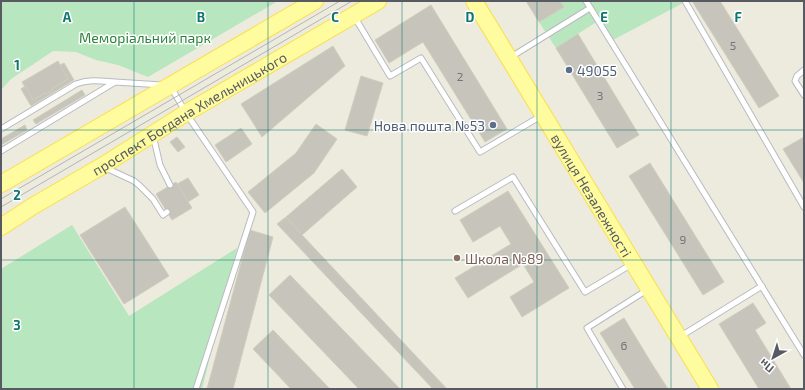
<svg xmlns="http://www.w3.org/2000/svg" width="805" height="390" viewBox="0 0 805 390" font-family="'Exo 2',sans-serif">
<rect width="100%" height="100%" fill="#ecebde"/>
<g fill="#b8e6be">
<polygon points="1,1 278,1 148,77 118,65 96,60 76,52 53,51 11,79 1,90"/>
<polygon points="560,1 685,1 685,2 611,41 598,21 556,48 539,22 564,7"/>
<polygon points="72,225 129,316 237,248 202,389 1,389 1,269"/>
</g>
<g fill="#c7c4bb" stroke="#d1cdbc">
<polygon points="526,1 560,1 564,7 539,22"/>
<polygon points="692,1 720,1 779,96 759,108"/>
<polygon points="431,5 507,129 485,142 423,42 389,63 375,40"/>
<polygon points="578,34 639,135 617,148 556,48"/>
<polygon points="333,46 345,66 262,137 241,104"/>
<polygon points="58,61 68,79 53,88 52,91 47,94 45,93 33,100 22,82"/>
<polygon points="64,63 74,80 31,106 21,89 25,86 33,100 45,93 47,94 52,91 53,88 68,79 60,65"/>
<polygon points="361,76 383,83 367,136 345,130"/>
<polygon points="82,90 85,95 36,124 33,120"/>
<polygon points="316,124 337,139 314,173 265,213 248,192 296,153"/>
<polygon points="25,125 27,130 1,145 1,139"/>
<polygon points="241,128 252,144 226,162 215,145"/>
<polygon points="177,137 185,147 178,152 170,142"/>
<polygon points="804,137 804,183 783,149"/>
<polygon points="650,163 724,282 703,295 629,176"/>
<polygon points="342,169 357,187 302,235 286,217"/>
<polygon points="188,178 199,195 188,202 177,184"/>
<polygon points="176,182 192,208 172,220 156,194"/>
<polygon points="508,191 569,288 522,317 510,297 534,282 523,264 468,298 455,278 511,244 500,226 473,242 460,220"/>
<polygon points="125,207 169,276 124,304 80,235"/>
<polygon points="286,217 302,235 447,389 433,389 277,224"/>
<polygon points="250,230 273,237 233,389 207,389"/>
<polygon points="290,275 400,389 359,389 269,295"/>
<polygon points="753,303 766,323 755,330 791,389 759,389 719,324"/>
<polygon points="624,318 652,364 668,389 635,389 600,333"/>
<polygon points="273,330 330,389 291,389 253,349"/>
</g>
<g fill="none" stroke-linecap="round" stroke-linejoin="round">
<defs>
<g id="service">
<polyline points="586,1 804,355"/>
<polyline points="685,1 804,207"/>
<polyline points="354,16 390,76 421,58 480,152 541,116"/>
<polyline points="511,57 590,8"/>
<polyline points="804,70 797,76 795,81 804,95"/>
<polyline points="171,87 186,113 253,212 196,389"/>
<path d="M1 129 76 84C89 79 101 81 114 82"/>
<polyline points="153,135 160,165 170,185"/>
<polyline points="1,151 115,82 162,85"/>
<polyline points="106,168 134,181 140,186 153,199 163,215 167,212"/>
<polyline points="455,211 513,177 585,292 632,264"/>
<polyline points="681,336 762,286"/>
<polyline points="623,389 587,328 647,290"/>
</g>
<g id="primary">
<path id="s1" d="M474 1 710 389"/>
<polyline points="1,184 315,1"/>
<path id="s2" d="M1 227 33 206 102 166 186 113 378 1"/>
</g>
</defs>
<use href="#service" stroke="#b9bbc2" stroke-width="7"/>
<use href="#primary" stroke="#fadf49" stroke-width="18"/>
<use href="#service" stroke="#fff" stroke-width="5"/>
<use href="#primary" stroke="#fffca0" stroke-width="16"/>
<g stroke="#b4b5b5" stroke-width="1">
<polyline points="1,199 340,1"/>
<polyline points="1,207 352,1"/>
</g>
</g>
<path fill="none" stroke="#0f766e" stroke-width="1" stroke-opacity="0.55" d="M134 1V389M268 1V389M402 1V389M537 1V389M671 1V389M1 130H804M1 260H804"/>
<g fill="#5c6f8a" stroke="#fff" stroke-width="1.5">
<circle cx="569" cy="70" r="4"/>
<circle cx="493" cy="125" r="4"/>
</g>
<circle fill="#8d6e63" stroke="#fff" stroke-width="1.5" cx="457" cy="258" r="4"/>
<g text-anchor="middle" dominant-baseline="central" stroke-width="3" stroke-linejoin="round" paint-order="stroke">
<g font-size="12" fill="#737478">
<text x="733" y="45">5</text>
<text x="460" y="76">2</text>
<text x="600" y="95">3</text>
<text x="683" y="239">9</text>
<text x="624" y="345">6</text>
</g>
<g font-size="14" fill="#2e823d" stroke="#fff">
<text x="145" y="37">Меморіальний парк</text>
</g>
<g font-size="14" fill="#4e5e75" stroke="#fff" text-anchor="start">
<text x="577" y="70">49055</text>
<text x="485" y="125" text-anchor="end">Нова пошта №53</text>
</g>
<g font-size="14" fill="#575a61" stroke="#fff">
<text stroke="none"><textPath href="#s2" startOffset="220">проспект Богдана Хмельницького</textPath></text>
<text stroke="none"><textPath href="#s1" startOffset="227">вулиця Незалежності</textPath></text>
</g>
<g font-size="14" fill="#785e54" stroke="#fff" text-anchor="start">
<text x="465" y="258">Школа №89</text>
</g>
</g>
<g font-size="13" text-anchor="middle" font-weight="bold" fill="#0f766e" stroke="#fff" stroke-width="3" stroke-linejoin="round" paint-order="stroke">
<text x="67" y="22">A</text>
<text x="201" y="22">B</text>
<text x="335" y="22">C</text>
<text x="470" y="22">D</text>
<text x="604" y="22">E</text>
<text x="738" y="22">F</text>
<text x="17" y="70">1</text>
<text x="17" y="200">2</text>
<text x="17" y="330">3</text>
</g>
<rect width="805" height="390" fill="none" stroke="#575a61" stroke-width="4"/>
<g transform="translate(773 358) rotate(219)" stroke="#ffffff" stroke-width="3" paint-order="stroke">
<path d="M0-3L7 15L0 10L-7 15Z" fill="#575a61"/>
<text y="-6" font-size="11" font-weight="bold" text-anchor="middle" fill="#575a61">Пн</text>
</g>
</svg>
